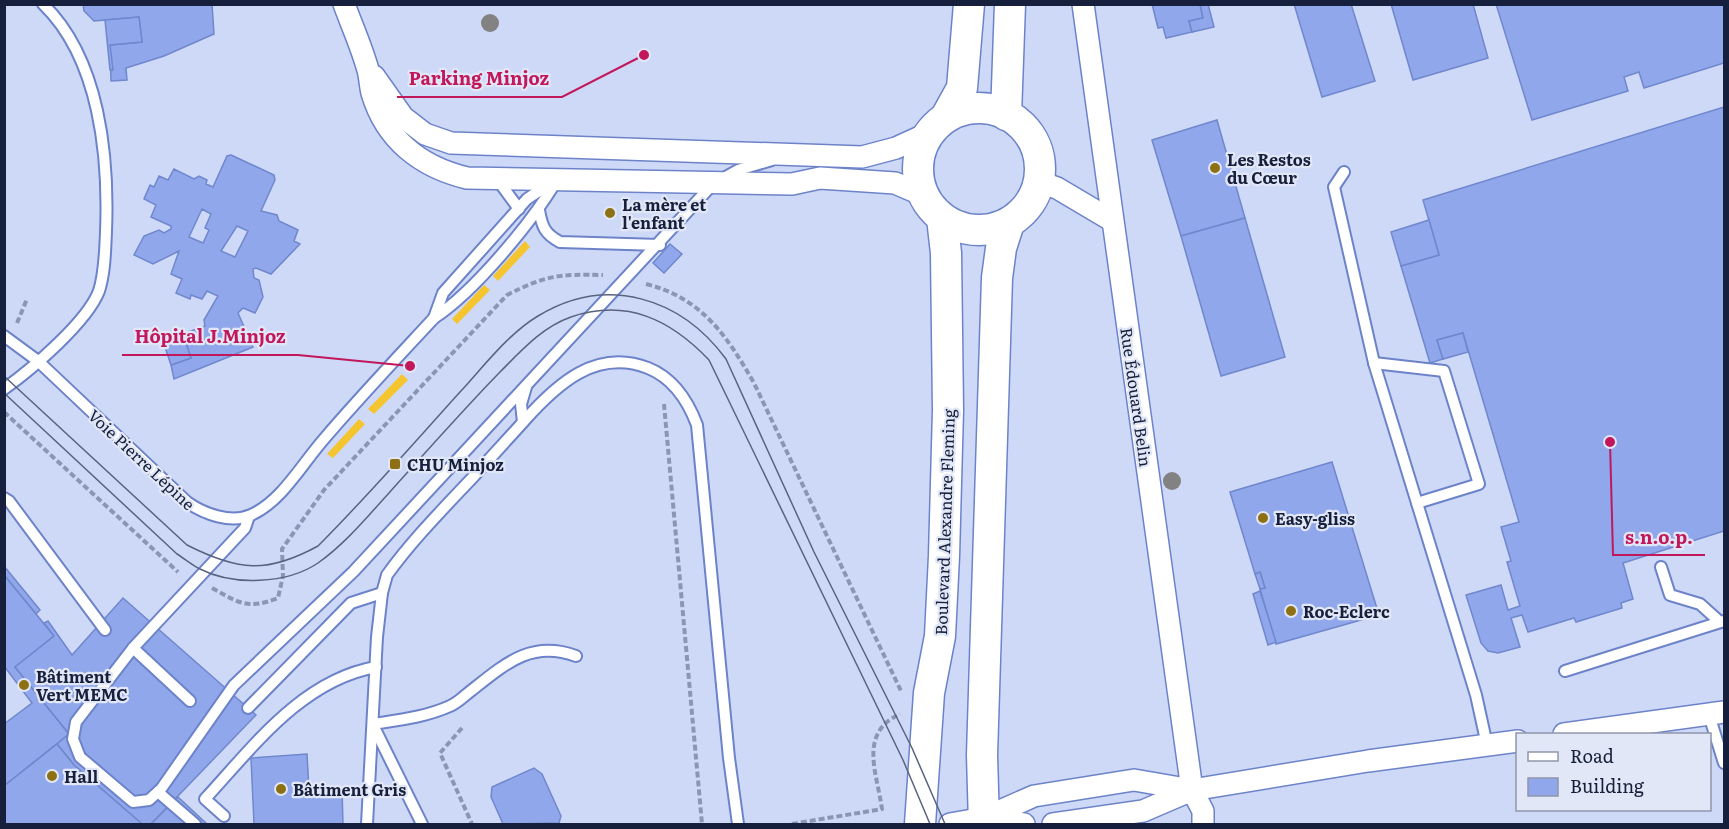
<svg xmlns="http://www.w3.org/2000/svg" width="1729" height="829" viewBox="0 0 1729 829" font-family="Literata,serif">
<rect width="100%" height="100%" fill="#ced9f8"/>
<g fill="#f5c530">
<polygon points="525,241 530,247 498,281 493,276"/>
<polygon points="484,285 490,290 457,324 452,319"/>
<polygon points="402,374 408,380 374,414 368,409"/>
<polygon points="359,419 365,424 333,458 327,454"/>
</g>
<g fill="#90a7eb" stroke="#7087cd" stroke-width="1.5" fill-rule="evenodd">
<polygon points="83,4 212,4 214,34 164,56 126,68 127,80 111,81 110,45 142,42 139,17 94,21 84,11"/>
<polygon points="1152,4 1200,4 1203,18 1189,21 1192,32 1166,38 1163,27 1158,28"/>
<polygon points="1200,4 1208,4 1214,27 1192,32 1189,21 1203,18"/>
<polygon points="1294,4 1351,4 1375,81 1322,97"/>
<polygon points="1391,4 1473,4 1488,58 1413,80"/>
<polygon points="1496,4 1724,4 1724,63 1644,88 1639,72 1624,77 1628,91 1532,120"/>
<polygon points="139,17 142,42 110,45 113,70 110,70 105,20"/>
<polygon points="1724,107 1724,531 1623,563 1633,599 1621,603 1622,608 1576,622 1574,618 1528,632 1522,615 1511,618 1520,647 1498,653 1488,651 1481,643 1466,595 1501,585 1508,610 1520,606 1507,562 1511,561 1501,527 1519,522 1463,333 1437,340 1443,359 1430,363 1401,266 1439,255 1423,200"/>
<polygon points="1217,120 1245,218 1181,236 1152,140"/>
<path d="M231 155 274 175 275 180 261 211 277 215 279 221 298 230 294 241 300 244 271 274 256 268 253 269 254 278 259 280 263 297 255 313 243 308 238 313 253 347 174 379 171 365 191 358 183 334 205 326 204 320 218 296 207 291 202 299 191 295 190 299 176 293 182 279 171 274 179 251 153 264 134 255 144 236 159 230 164 233 171 229V226L151 217 156 205 144 199 150 185 154 187 159 176 168 180 174 169 194 179 199 176 207 180 206 184 213 187 227 156ZM202 209 211 214 205 228 209 230 203 243 189 237ZM237 226 248 231 235 257 221 251Z"/>
<polygon points="1245,218 1285,357 1221,376 1181,236"/>
<polygon points="1429,220 1439,255 1401,266 1391,232"/>
<polygon points="670,244 682,254 664,273 653,263"/>
<polygon points="1463,333 1468,352 1443,359 1437,340"/>
<polygon points="183,334 191,358 171,365 163,341"/>
<polygon points="1332,462 1379,615 1276,644 1260,589 1265,588 1260,572 1255,574 1230,492"/>
<polygon points="4,566 40,610 36,614 4,575"/>
<polygon points="1260,572 1265,588 1260,589 1255,574"/>
<polygon points="4,575 54,636 15,667 69,734 4,786 4,724 32,703 4,666"/>
<polygon points="1260,591 1276,642 1268,645 1253,594"/>
<polygon points="123,598 256,715 151,824 142,824 74,765 57,744 69,734 15,667 54,636 44,623 48,621 72,655"/>
<polygon points="57,744 74,765 142,824 4,824 4,786"/>
<polygon points="307,754 309,790 342,789 343,824 254,824 251,758"/>
<polygon points="534,768 542,774 561,816 559,823 503,824 491,797 492,787"/>
<polygon points="178,797 207,824 151,824"/>
</g>
<g fill="none" stroke-linecap="round" stroke-linejoin="round">
<defs>
<g id="lane">
<polyline points="1344,172 1334,187 1374,363 1476,695 1487,745"/>
<polyline points="497,179 519,209"/>
<path d="M539 210C542 227 545 234 560 242L660 245"/>
<polyline points="434,318 443,293 527,199 552,182"/>
<path d="M4 336 38 361 187 502C204 514 231 524 251 515 282 501 302 464 324 439 359 398 397 358 434 318 475 291 532 222 557 180"/>
<polyline points="1374,363 1444,371 1479,484 1417,503"/>
<path d="M4 389C32 369 87 322 99 291 105 272 105 251 106 232 109 157 100 59 43 4"/>
<polyline points="523,422 521,404 526,387"/>
<polyline points="4,498 9,501 105,630"/>
<polyline points="249,516 245,528 133,648 76,722 73,739 80,757 133,802 149,800 161,789 234,685 354,571 713,184 738,170 772,160"/>
<polyline points="1661,567 1670,595 1700,604 1720,622"/>
<polyline points="133,648 190,701"/>
<polyline points="1565,671 1724,621"/>
<polyline points="248,708 351,603 382,593"/>
<polyline points="1709,715 1724,763"/>
<path d="M373 724C399 720 426 717 450 706 458 703 465 695 472 690 506 663 532 640 576 656"/>
<polyline points="374,727 422,824"/>
<polyline points="158,792 195,824"/>
<path d="M224 816 205 799C253 747 302 680 376 667"/>
<path d="M367 824 377 637 382 593 387 575C413 539 445 507 475 475 491 457 508 439 524 421 557 384 596 348 648 368 673 378 688 401 697 425L729 758 738 824"/>
</g>
<g id="street">
<path d="M344 4C352 26 362 48 368 70 370 77 370 85 372 93 386 140 421 167 467 178L792 184 820 178 895 183 923 195"/>
<polyline points="1083,4 1192,790 1203,811 1203,824"/>
<polyline points="374,76 403,117 425,134 451,143 862,157 896,148 931,132"/>
<polyline points="1039,182 1057,188 1111,220"/>
<polyline points="1564,734 1724,712"/>
<polyline points="984,818 1024,824"/>
<polyline points="950,824 984,818 1034,796 1134,780 1192,790 1368,761 1518,741"/>
<polyline points="1053,824 1143,811 1192,790"/>
</g>
<g id="secondary">
<circle cx="979" cy="169" r="61"/>
<polyline points="1006,115 1010,4"/>
<polyline points="946,117 962,88 969,4"/>
<polyline points="920,824 929,693 940,636 944,556 948,410 946,253 942,218"/>
<polyline points="984,824 982,755 997,278 1001,248 1009,223"/>
</g>
</defs>
<use href="#lane" stroke="#6d83c9" stroke-width="14"/>
<use href="#street" stroke="#6d83c9" stroke-width="24"/>
<use href="#secondary" stroke="#6d83c9" stroke-width="33"/>
<g stroke="#8c96b4" stroke-width="4" stroke-dasharray="6 3" stroke-linecap="butt">
<path d="M646 284C702 298 727 336 754 383L901 691"/>
<polyline points="17,323 27,299"/>
<polyline points="664,404 702,824"/>
<polyline points="4,412 178,572"/>
<path d="M212 588C239 603 248 610 278 598L283 576 282 549 324 490 507 295C546 275 560 274 603 275"/>
<polyline points="462,728 440,753 472,824"/>
<path d="M792 824 882 809C877 773 858 733 900 714"/>
</g>
<use href="#lane" stroke="#fff" stroke-width="10"/>
<use href="#street" stroke="#fff" stroke-width="21"/>
<use href="#secondary" stroke="#fff" stroke-width="30"/>
<g stroke="#596380" stroke-width="1.5">
<path d="M4 376 187 545C238 571 267 574 318 546 367 497 413 444 460 392 484 366 508 334 538 316 607 274 681 298 726 359L814 552 912 748 945 824"/>
<path d="M4 393 177 554C185 559 192 565 200 569 233 586 287 584 318 563 345 544 367 517 389 493 426 452 462 411 500 372 521 351 542 327 571 317 627 298 671 320 709 360L903 760 930 824"/>
</g>
</g>
<g fill="#828283">
<circle cx="490" cy="23" r="9"/>
<circle cx="1172" cy="481" r="9"/>
</g>
<g fill="#8d7013" stroke="#e1e7f6" stroke-width="2">
<circle cx="1215" cy="168" r="6"/>
<circle cx="610" cy="213" r="6"/>
<rect x="389" y="458" width="12" height="12" rx="3"/>
<circle cx="1263" cy="518" r="6"/>
<circle cx="1291" cy="611" r="6"/>
<circle cx="24" cy="685" r="6"/>
<circle cx="52" cy="776" r="6"/>
<circle cx="281" cy="789" r="6"/>
</g>
<g text-anchor="middle" dominant-baseline="central" stroke-width="4.5" stroke-linejoin="round" paint-order="stroke">
<g font-size="16" font-weight="bold" fill="#161f3b" stroke="#e1e7f6" text-anchor="start">
<text x="1227" y="159">Les Restos<tspan x="1227" dy="18">du Cœur</tspan></text>
<text x="622" y="204">La mère et<tspan x="622" dy="18">l'enfant</tspan></text>
<text x="407" y="464">CHU Minjoz</text>
<text x="1275" y="518">Easy-gliss</text>
<text x="1303" y="611">Roc-Eclerc</text>
<text x="36" y="676">Bâtiment<tspan x="36" dy="18">Vert MEMC</tspan></text>
<text x="64" y="776">Hall</text>
<text x="293" y="789">Bâtiment Gris</text>
</g>
<g font-size="16" fill="#161f3b" stroke="#e1e7f6">
<text transform="translate(1137 397) rotate(82)">Rue Édouard Belin</text>
<text transform="translate(142 459) rotate(43)">Voie Pierre Lépine</text>
<text transform="translate(944 522) rotate(-88)">Boulevard Alexandre Fleming</text>
</g>
</g>
<path fill="none" stroke="#c2185b" stroke-width="2" d="M644 55L562 97H397M410 366L298 355H122M1610 442L1613 555H1705"/>
<g fill="#c2185b" stroke="#e1e7f6" stroke-width="2">
<circle cx="644" cy="55" r="6"/>
<circle cx="410" cy="366" r="6"/>
<circle cx="1610" cy="442" r="6"/>
</g>
<g font-size="18" text-anchor="middle" font-weight="bold" fill="#c2185b" stroke="#e1e7f6" stroke-width="4.5" stroke-linejoin="round" paint-order="stroke">
<text x="479" y="85">Parking Minjoz</text>
<text x="210" y="343">Hôpital J.Minjoz</text>
<text x="1659" y="544">s.n.o.p.</text>
</g>
<rect width="1729" height="829" fill="none" stroke="#161f3b" stroke-width="12"/>
<rect x="1516" y="733" width="195" height="78" fill="#e1e7f6" stroke="#9097ab" stroke-width="1.5"/>
<rect x="1528" y="752" width="30" height="9" fill="#ffffff" stroke="#9097ab" stroke-width="1.5"/>
<text x="1570" y="763" font-size="18" fill="#161f3b">Road</text>
<rect x="1528" y="778" width="30" height="18" fill="#90a7eb" stroke="#9097ab" stroke-width="1.5"/>
<text x="1570" y="793" font-size="18" fill="#161f3b">Building</text>
</svg>
